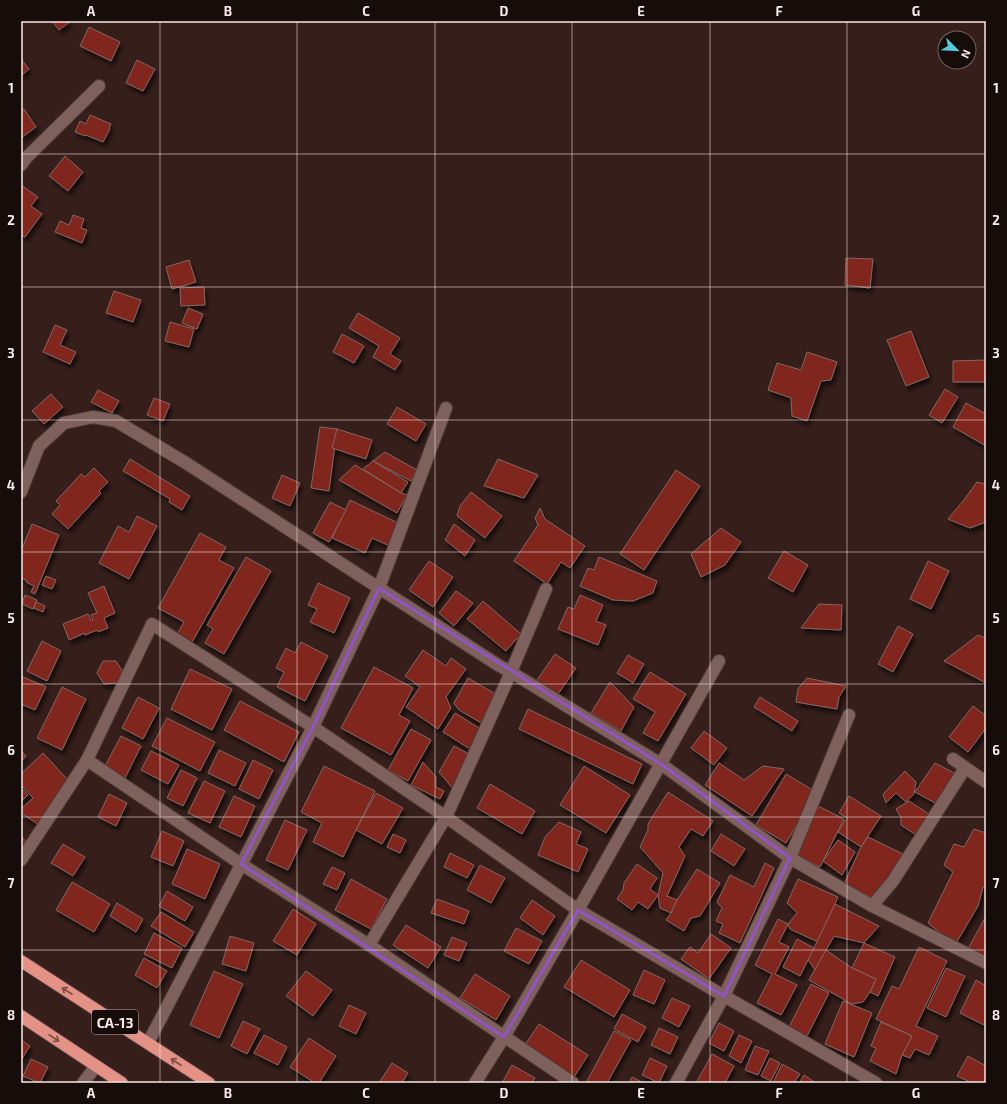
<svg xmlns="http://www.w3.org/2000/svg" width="1007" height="1104" viewBox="0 0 1007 1104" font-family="'Exo 2',sans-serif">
<defs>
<filter id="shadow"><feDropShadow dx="2.5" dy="4.5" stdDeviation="2" flood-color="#0009"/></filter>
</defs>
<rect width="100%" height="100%" fill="#361f1b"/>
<g fill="#81251c" stroke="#836662" filter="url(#shadow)">
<polygon points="52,21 71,21 59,30"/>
<polygon points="89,27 120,42 111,61 80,46"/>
<polygon points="21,59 29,69 21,76"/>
<polygon points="137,60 155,69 143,91 126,83"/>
<polygon points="24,109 36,127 21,138 21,111"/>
<polygon points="90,115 111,124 109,128 110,129 103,142 86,135 85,136 75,132 80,121 86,124"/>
<polygon points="65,156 83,172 68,191 49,176"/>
<polygon points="21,185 38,197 31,206 42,214 25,237 21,235"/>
<polygon points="73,215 84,219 81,228 87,230 82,243 55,232 60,221 69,225"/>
<polygon points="846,258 873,259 870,288 845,285"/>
<polygon points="189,260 196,282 172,289 166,267"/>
<polygon points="204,287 205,305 181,306 180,288"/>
<polygon points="114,291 141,300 133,322 106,313"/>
<polygon points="188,308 203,314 197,329 182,323"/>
<polygon points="358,313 400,338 390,354 401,361 395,370 373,357 379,346 349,328"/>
<polygon points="170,322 194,329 189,347 165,341"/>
<polygon points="55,325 67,330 60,345 76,352 70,364 43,352"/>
<polygon points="911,331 929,377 906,386 887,340"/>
<polygon points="342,334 364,346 354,363 333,352"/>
<polygon points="807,352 837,362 831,380 821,381 807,421 792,416 791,398 768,390 777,363 801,370"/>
<polygon points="986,360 986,382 953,382 953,361"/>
<polygon points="945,389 958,397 942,423 929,415"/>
<polygon points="98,390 119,401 112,413 91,402"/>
<polygon points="51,394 63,407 44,424 32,411"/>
<polygon points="154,398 170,404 163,421 147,415"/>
<polygon points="966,403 986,414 986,446 953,427"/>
<polygon points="397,407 426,424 416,441 387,424"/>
<polygon points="320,427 337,429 329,491 311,488"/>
<polygon points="337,429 372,440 366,459 332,448"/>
<polygon points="385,452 417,470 411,481 373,461"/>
<polygon points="130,459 190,496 182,510 169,502 170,499 123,471"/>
<polygon points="498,459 538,475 524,498 484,486"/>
<polygon points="373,461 408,482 401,493 363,469"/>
<polygon points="355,465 401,493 407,495 397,513 339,480"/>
<polygon points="94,468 108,482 99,491 101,493 68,529 52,514 60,505 56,501 81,474 85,477"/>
<polygon points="676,470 700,486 644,570 620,554"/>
<polygon points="282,475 300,483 290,506 272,498"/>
<polygon points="977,482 986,484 986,522 970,528 948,519 964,500"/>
<polygon points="471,492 502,516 485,538 457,516 460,506"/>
<polygon points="350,500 400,524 390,546 372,538 365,553 332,538"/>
<polygon points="330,502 346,510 329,542 313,533"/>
<polygon points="540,508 545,519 585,546 570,568 561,562 547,584 514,561 538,525 535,518"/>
<polygon points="137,516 157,526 129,579 99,563 118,526 129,532"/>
<polygon points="32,524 59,535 35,594 31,592 34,586 26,582 26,580 21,578 21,551"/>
<polygon points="454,524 475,540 465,556 445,540"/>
<polygon points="721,528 741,542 725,565 701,577 691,554"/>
<polygon points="200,533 226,547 219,560 234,568 191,644 176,636 184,622 158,608"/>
<polygon points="784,551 808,565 793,592 768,578"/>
<polygon points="246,557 271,571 224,654 205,643 213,629 207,625"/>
<polygon points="599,557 657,581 653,593 633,601 613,600 580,586 588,568 594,570"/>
<polygon points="429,561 453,577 433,607 409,590"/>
<polygon points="928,561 949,571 931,609 910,599"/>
<polygon points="46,576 56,580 52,589 42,585"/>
<polygon points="318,583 350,598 334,633 310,622 317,609 308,605"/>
<polygon points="104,586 115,613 104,618 108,628 98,632 97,630 85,635 85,633 69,640 63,624 88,614 91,621 93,620 91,615 97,613 88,593"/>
<polygon points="456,591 473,603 454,626 439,613"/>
<polygon points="25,595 37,600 33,609 22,604"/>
<polygon points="580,595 603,605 596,621 606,625 598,645 558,629 568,607 574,609"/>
<polygon points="483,601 521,634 506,651 467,619"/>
<polygon points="36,602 45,606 43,612 34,608"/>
<polygon points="819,604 842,605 841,630 801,628"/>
<polygon points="898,626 913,634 893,672 878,664"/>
<polygon points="978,635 986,638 986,683 944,661"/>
<polygon points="42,641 61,651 47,681 27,671"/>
<polygon points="301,642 328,656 305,701 277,687 284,672 276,668 286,648 295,653"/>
<polygon points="423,650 446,666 451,658 466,669 446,697 451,708 438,729 406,707 420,687 405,676"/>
<polygon points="555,654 576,668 556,697 535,683"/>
<polygon points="628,655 644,664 633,683 617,673"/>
<polygon points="103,661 116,661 123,672 117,683 104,684 97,673"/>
<polygon points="374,667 413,688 399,715 410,721 391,755 341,728"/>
<polygon points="190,669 232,689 212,730 171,709"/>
<polygon points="650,672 686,694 658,741 643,733 655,712 633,699"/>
<polygon points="23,677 46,687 35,710 21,704 21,680"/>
<polygon points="468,678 499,696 483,724 459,710 454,703"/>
<polygon points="807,678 846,686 839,697 837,709 796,702 798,689"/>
<polygon points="610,682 634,707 621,731 591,713"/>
<polygon points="62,687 86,699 62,750 37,738"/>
<polygon points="138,697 159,708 143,739 122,728"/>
<polygon points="760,697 798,721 792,731 754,707"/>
<polygon points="240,701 299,732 284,762 224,730"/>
<polygon points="973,706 986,716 986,728 968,752 949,737"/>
<polygon points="528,709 642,764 633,784 519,729"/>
<polygon points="455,713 482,730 470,749 443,732"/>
<polygon points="167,718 215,742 200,771 152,746"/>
<polygon points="411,729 431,740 408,781 388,770"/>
<polygon points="704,731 727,748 714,765 691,748"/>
<polygon points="121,736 141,746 125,778 104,768"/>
<polygon points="454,746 471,755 453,789 439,772"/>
<polygon points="219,750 246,763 235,786 208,773"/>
<polygon points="21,751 26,756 21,762"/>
<polygon points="151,751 179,765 168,784 141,770"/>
<polygon points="43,753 69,781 39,825 21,813 21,809 33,798 21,785 21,774"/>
<polygon points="253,760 273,770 259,799 239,789"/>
<polygon points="423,762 436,777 436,787 444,791 440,799 411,785"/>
<polygon points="719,763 744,780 763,766 784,769 752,816 705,785"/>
<polygon points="935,763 958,775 935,803 915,792"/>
<polygon points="324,766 375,791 343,857 313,842 322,823 301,812"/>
<polygon points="584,766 630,795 606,833 560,805"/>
<polygon points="181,770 197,778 183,806 167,798"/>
<polygon points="905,771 916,782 914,794 906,802 896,793 886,803 883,794"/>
<polygon points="786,774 816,792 786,843 756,825"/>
<polygon points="204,781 225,791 210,823 188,813"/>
<polygon points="490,784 535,811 522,834 477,808"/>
<polygon points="21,788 28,795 21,802"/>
<polygon points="668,792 713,821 703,836 691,829 679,847 685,856 667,896 677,900 671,913 660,908 658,895 663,873 640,847 648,830 648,824"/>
<polygon points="376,793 403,808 382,844 356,830"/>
<polygon points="109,794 127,803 116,826 98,817"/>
<polygon points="234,796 255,806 241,837 219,827"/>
<polygon points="849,796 881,816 861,847 838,832 847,818 839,813"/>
<polygon points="909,801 929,814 916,835 901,825 901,818 896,809"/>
<polygon points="818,806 844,819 820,867 794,854"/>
<polygon points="285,820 307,830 288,870 266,860"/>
<polygon points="559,822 581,832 576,844 588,849 578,872 538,855 545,837"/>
<polygon points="974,829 986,833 986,888 983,887 978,906 955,945 928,923 953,872 944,865 954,844 964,847"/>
<polygon points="162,831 184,841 173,866 151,857"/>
<polygon points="393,834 406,840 400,853 387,847"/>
<polygon points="721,834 745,849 734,866 711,851"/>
<polygon points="21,837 27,842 21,849"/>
<polygon points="868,837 903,854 892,878 872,898 844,884 861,847"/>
<polygon points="838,840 855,852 842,875 823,861"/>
<polygon points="63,844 85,857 73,876 51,863"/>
<polygon points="187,849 220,864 205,899 172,884"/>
<polygon points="450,853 474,865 467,878 444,867"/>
<polygon points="765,863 774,868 740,943 719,933 723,924 716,921 722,908 717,902 730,875 754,887"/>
<polygon points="637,864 657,878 650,889 658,895 648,909 638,902 632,910 617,899 623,890 624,883"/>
<polygon points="480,865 505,878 491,903 467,890"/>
<polygon points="332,867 345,873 337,890 323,884"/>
<polygon points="697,869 720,883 700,916 691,918 684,931 666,920 671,913 677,900"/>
<polygon points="351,879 387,899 371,929 335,910"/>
<polygon points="798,879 838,897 818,942 790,929 788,924 797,913 787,903"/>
<polygon points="72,882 110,904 94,932 56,910"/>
<polygon points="167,891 193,907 185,921 159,906"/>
<polygon points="437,899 469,911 464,924 431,913"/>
<polygon points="532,900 555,916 543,935 520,918"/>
<polygon points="117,903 143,919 136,932 110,916"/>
<polygon points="835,904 879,926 864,943 834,936 815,970 807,958 814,948"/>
<polygon points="293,909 316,924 297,955 273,941"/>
<polygon points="161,912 194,932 185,947 151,926"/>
<polygon points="986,916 986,957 969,947"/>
<polygon points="778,919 788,924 779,942 789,947 775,974 797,985 781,1015 757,1003 772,974 755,965"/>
<polygon points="406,925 441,947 428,968 393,945"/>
<polygon points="516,928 542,941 529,964 504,951"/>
<polygon points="154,933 182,948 172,968 144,954"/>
<polygon points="711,934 731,948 709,979 681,959 690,947 698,953"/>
<polygon points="230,936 254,943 246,971 222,964"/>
<polygon points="452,937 467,943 459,961 444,955"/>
<polygon points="797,939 814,948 800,976 783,967"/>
<polygon points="864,943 895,957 878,996 870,992 876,979 852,968"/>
<polygon points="919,947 947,961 916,1026 938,1036 929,1055 915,1049 910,1058 902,1055 912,1036 876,1019 892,986 899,989"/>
<polygon points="826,950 852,968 876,979 870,992 863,1002 852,1004 809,980"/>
<polygon points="144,958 167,971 157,988 135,975"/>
<polygon points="581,960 630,990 614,1017 564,987"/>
<polygon points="946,968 965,976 946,1017 927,1008"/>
<polygon points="644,970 665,980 654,1004 633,995"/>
<polygon points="214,971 243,984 219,1038 190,1025"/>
<polygon points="306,971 332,990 313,1016 286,996"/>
<polygon points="475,974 510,996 496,1020 460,998"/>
<polygon points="976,980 986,986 986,1026 960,1013"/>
<polygon points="811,984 829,993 807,1036 789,1027"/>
<polygon points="672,998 690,1006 679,1027 662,1018"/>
<polygon points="843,1001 872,1013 854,1057 825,1044"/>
<polygon points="349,1005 366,1013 356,1034 339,1026"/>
<polygon points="622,1014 646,1027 638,1042 614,1029"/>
<polygon points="243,1021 260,1029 247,1054 231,1046"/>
<polygon points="881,1022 912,1036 902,1055 896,1074 870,1061 876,1048 871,1046"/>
<polygon points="719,1023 734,1031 724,1051 709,1043"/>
<polygon points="539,1024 588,1055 574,1077 525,1045"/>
<polygon points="659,1028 678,1037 670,1054 651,1045"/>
<polygon points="614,1031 631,1040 607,1083 586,1083"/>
<polygon points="264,1035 287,1047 278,1065 254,1053"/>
<polygon points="739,1035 752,1041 741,1063 729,1056"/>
<polygon points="309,1038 336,1056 319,1083 315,1083 290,1067"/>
<polygon points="21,1040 30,1046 21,1060"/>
<polygon points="755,1046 769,1051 758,1075 745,1070"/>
<polygon points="712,1054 734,1066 725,1083 696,1083"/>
<polygon points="968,1056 986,1066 986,1077 984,1083 972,1083 957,1076"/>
<polygon points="650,1058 667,1066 659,1083 642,1075"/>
<polygon points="770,1058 780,1063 771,1081 761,1076"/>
<polygon points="31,1059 48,1067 40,1083 23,1076"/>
<polygon points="392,1063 408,1073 402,1083 379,1083"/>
<polygon points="782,1064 800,1074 794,1083 773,1083"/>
<polygon points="512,1065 535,1078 532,1083 502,1083"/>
<polygon points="804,1075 816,1083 799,1083"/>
<polygon points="632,1077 644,1083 629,1083"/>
</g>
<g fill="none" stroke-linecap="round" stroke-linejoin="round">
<defs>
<g id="minor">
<polyline points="21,165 27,157 99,86"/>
<polyline points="21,492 39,446 64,423 93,417 116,421 186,463 498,665 511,672 661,764 790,858 872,906 986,963"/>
<polyline points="953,759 986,782"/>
<polyline points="87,760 241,864 369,945 573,1083"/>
<polyline points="21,860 87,760 152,624 313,727 446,817 578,910 724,996 876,1083"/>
<polyline points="872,906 893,881 965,768"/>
<polyline points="369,945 446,817 511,672 546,589"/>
<polyline points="148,1043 313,727 379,588 446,408"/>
<polyline points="83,1083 96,1066"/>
<polyline points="475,1083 504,1037 578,910 719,661"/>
<polyline points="676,1083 724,996 790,858 849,715"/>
</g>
<g id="highway">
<polyline points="21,961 209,1083"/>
<polyline points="21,1016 122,1083"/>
</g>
</defs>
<use href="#minor" stroke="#4e3a37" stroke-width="14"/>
<use href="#highway" stroke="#4e3a37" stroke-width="14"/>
<use href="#minor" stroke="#7e615d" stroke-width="12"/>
<use href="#highway" stroke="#e49286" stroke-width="12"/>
</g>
<defs><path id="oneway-shaft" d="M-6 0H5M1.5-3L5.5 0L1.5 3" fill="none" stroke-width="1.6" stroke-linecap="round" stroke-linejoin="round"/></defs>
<g stroke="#7d4f48">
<use href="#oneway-shaft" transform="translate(67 991) rotate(-147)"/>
<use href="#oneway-shaft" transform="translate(54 1038) rotate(33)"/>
<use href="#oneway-shaft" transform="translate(176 1062) rotate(-147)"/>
</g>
<path fill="none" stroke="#9452c7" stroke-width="3" stroke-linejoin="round" d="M379 588 661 764 790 858 724 996 578 910 504 1037 241 864 313 727Z"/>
<path fill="none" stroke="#fae9e6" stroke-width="1" stroke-opacity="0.55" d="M160 21V1083M297 21V1083M435 21V1083M572 21V1083M710 21V1083M847 21V1083M21 154H986M21 287H986M21 420H986M21 552H986M21 684H986M21 817H986M21 950H986"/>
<g text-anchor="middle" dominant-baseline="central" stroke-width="4" stroke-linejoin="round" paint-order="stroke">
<rect fill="#160c0a" stroke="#b6a7a4" stroke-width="1" x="92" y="1010" width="46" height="24" rx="3"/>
<g font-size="14" font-weight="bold" fill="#fae9e6">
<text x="115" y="1022">CA-13</text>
</g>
</g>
<rect width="1007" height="1104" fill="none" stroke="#160c0a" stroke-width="44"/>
<g transform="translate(957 50) rotate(114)"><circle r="19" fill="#160c0a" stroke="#716462"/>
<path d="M0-3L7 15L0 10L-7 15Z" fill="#54cadd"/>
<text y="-6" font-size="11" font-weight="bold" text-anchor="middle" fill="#fae9e6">N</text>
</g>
<rect x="22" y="22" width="963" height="1060" fill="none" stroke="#fae9e6" stroke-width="1.5"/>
<g font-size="13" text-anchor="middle" font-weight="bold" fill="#fae9e6">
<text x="91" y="16">A</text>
<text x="228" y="16">B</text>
<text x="366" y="16">C</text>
<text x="504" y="16">D</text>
<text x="641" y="16">E</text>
<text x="779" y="16">F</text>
<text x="916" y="16">G</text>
<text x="11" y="93">1</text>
<text x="996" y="93">1</text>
<text x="11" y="225">2</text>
<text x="996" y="225">2</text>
<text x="11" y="358">3</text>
<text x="996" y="358">3</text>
<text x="11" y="490">4</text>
<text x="996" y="490">4</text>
<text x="11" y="623">5</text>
<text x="996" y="623">5</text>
<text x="11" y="755">6</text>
<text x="996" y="755">6</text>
<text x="11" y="888">7</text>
<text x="996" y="888">7</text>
<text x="11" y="1020">8</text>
<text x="996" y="1020">8</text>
<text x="91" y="1098">A</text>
<text x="228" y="1098">B</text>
<text x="366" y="1098">C</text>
<text x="504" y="1098">D</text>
<text x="641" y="1098">E</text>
<text x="779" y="1098">F</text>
<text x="916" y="1098">G</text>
</g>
</svg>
